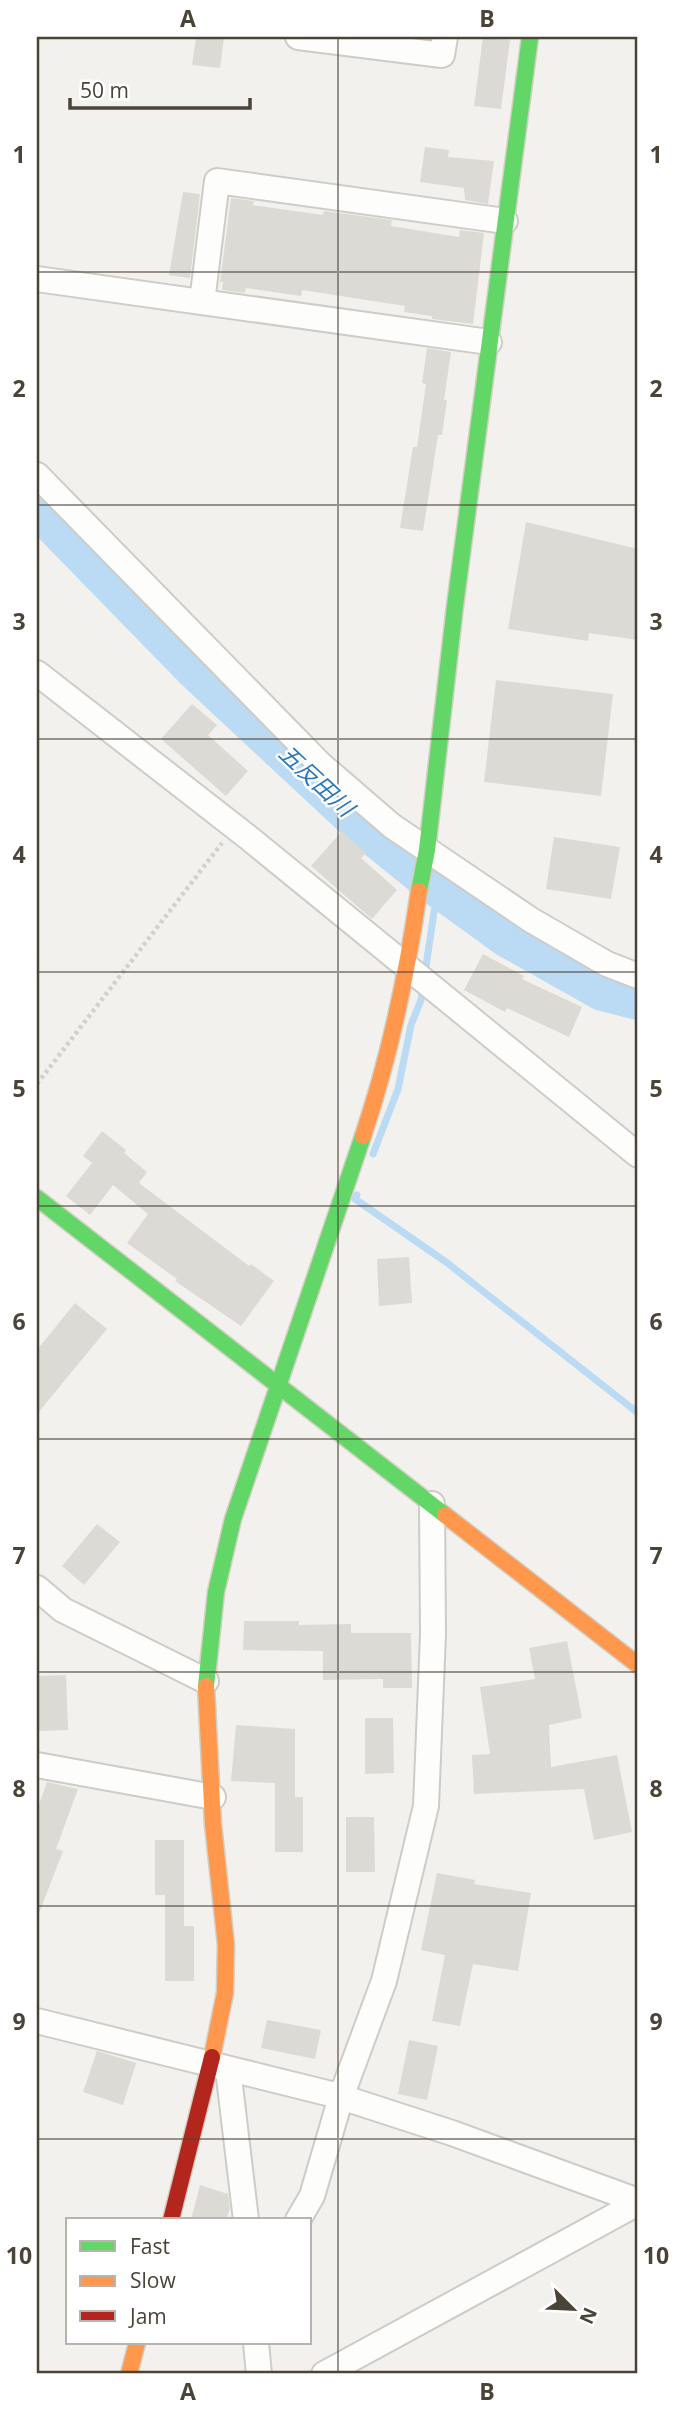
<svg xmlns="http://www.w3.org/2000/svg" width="675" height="2411" viewBox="0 0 675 2411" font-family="'Open Sans','Noto Sans JP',sans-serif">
<rect width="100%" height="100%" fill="#f2f1ed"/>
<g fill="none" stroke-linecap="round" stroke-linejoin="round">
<g stroke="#bbdaf3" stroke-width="7">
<polyline points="425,973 438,885"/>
<polyline points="373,1154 398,1089 411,1025 421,1000 423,988"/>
<polyline points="357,1195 355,1199 446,1262 638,1413"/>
</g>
<polyline stroke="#bbdaf3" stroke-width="44" points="37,505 196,668 372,832 438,885 507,935 603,989 638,998"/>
</g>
<g fill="#dcdad5">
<polygon points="196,37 224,37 220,68 192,65"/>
<polygon points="483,37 510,40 501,109 474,106"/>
<polygon points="425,147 449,150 448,157 494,161 488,204 465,200 464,188 420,182"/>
<polygon points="183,192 200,194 190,278 169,275"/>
<polygon points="231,198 254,201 253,205 323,215 324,211 392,220 391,226 459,237 460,230 484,233 473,324 432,319 432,316 404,312 405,306 302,290 301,296 246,288 245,293 222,290 223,282 220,282"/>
<polygon points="427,348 451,352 444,400 447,400 442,435 438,435 423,531 400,528 413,447 417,447 426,384 422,383"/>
<polygon points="526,522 638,549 638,640 589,633 588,641 508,629"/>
<polygon points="496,680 613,694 601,796 484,782"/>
<polygon points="192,704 217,725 208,735 248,771 226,796 161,739"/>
<polygon points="342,831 366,853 361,858 397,890 372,919 311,866"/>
<polygon points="554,837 620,847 611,899 546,889"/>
<polygon points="483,954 524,976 522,979 582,1007 569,1037 507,1008 505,1012 464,990"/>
<polygon points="102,1131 126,1150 124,1153 147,1172 139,1183 249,1266 251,1264 274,1281 241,1326 175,1281 177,1279 127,1243 148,1214 113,1185 90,1215 66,1196 92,1163 83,1156"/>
<polygon points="409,1257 412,1303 379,1306 377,1259"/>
<polygon points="75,1303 107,1329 37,1414 37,1350"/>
<polygon points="97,1524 120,1542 84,1585 62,1566"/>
<polygon points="244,1621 299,1621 299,1625 351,1624 351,1633 411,1633 412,1688 383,1688 383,1679 323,1680 323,1651 243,1650"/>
<polygon points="567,1641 582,1718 549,1725 551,1767 617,1755 632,1832 594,1840 584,1789 474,1794 472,1755 490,1754 480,1687 535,1679 529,1648"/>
<polygon points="66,1675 68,1730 37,1731 37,1676"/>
<polygon points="365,1718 393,1718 394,1773 365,1774"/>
<polygon points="236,1725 295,1729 295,1797 303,1797 303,1852 275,1852 275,1783 231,1781"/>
<polygon points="47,1782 78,1789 56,1849 63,1851 38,1916 37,1810"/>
<polygon points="346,1817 374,1817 375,1872 346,1872"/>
<polygon points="155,1840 184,1840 184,1926 194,1926 194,1981 165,1981 165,1895 155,1895"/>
<polygon points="437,1873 475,1880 474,1884 531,1893 518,1971 473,1964 460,2026 432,2021 445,1955 421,1950"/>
<polygon points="267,2020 321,2030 315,2059 261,2048"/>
<polygon points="409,2040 438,2046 427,2100 398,2094"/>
<polygon points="97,2051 136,2063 123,2105 83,2092"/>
<polygon points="200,2185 228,2194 230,2208 226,2220 191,2220"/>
</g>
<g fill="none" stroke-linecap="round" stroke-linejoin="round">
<defs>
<g id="street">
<polyline points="298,37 442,55 445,37"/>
<polyline points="37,279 489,342"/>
<polyline points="202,302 217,181 505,221"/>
<polyline points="37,475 320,764 392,826 531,920 607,964 638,976"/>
<polyline points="37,673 249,838 638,1155"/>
<polyline points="37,1588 63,1610 206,1681"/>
<polyline points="37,1765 213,1797"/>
<polyline points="37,2021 335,2095 452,2133 638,2201"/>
<polyline points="228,2069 246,2220"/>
<polyline points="298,2220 312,2196 341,2097 384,1981 426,1806 433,1634 432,1504"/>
<polyline points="256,2343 259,2374"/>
<polyline points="324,2374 638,2203"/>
</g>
<g id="fast">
<polyline points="419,891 427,850 455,606 530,37"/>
<polyline points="37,1198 445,1515"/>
<polyline points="206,1686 216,1592 233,1519 363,1136"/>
</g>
<g id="slow">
<path d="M363 1136C390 1056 407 974 419 891"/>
<polyline points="445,1515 638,1665"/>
<polyline points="206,1686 213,1824 226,1945 225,1993 212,2057"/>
<polyline points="129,2374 137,2343"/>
</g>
<polyline id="jam" points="171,2220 212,2057"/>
</defs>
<use href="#street" stroke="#ceccc7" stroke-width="28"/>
<use href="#fast" stroke="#d2cfc3" stroke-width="19"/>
<use href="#slow" stroke="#d2cfc3" stroke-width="19"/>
<use href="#jam" stroke="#d2cfc3" stroke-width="19"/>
<polyline stroke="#d2d1cb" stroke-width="4.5" stroke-dasharray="3.5 3.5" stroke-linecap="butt" points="37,1084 222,843"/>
<use href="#street" stroke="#fdfdfc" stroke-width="24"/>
<use href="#fast" stroke="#63d668" stroke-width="16"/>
<use href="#slow" stroke="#ff974d" stroke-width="16"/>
<use href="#jam" stroke="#b3261e" stroke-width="16"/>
</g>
<path fill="none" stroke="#4a4337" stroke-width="2" stroke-opacity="0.55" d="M338 37V2374M37 272H638M37 505H638M37 739H638M37 972H638M37 1206H638M37 1439H638M37 1672H638M37 1906H638M37 2139H638"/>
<g text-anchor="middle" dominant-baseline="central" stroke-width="5" stroke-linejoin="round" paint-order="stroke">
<g font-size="23" font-style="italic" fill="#2978bd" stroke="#fff">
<text transform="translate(317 780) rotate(43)">五反田川</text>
</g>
</g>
<rect width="675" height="2411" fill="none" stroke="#ffffff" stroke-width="77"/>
<rect x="66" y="2218" width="245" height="126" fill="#ffffff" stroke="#b7b4af" stroke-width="2"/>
<rect x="80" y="2241" width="35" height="10" fill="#63d668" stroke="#b7b4af" stroke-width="2"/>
<text x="130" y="2254" font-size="21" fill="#4a4337">Fast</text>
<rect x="80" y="2276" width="35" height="10" fill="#ff974d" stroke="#b7b4af" stroke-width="2"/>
<text x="130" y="2288" font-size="21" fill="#4a4337">Slow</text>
<rect x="80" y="2311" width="35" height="10" fill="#b3261e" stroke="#b7b4af" stroke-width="2"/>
<text x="130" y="2324" font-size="21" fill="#4a4337">Jam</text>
<g transform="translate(573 2309) rotate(114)" stroke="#ffffff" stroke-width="5" paint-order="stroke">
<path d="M0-5L12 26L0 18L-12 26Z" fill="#4a4337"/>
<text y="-10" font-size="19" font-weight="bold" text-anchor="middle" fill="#4a4337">N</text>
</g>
<path d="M70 98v10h180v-10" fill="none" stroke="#4a4337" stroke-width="3.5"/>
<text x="80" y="98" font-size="21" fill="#4a4337" stroke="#ffffff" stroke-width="5" paint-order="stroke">50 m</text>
<rect x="38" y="38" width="598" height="2334" fill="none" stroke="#4a4337" stroke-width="2.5"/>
<g font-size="23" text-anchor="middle" font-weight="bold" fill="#4a4337">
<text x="188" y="27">A</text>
<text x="487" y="27">B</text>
<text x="19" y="163">1</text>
<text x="656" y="163">1</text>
<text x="19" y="397">2</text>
<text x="656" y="397">2</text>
<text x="19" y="630">3</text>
<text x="656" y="630">3</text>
<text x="19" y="863">4</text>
<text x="656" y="863">4</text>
<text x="19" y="1097">5</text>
<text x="656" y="1097">5</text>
<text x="19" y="1330">6</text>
<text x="656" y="1330">6</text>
<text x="19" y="1564">7</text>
<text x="656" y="1564">7</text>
<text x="19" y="1797">8</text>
<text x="656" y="1797">8</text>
<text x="19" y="2030">9</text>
<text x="656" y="2030">9</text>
<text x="19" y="2264">10</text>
<text x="656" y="2264">10</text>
<text x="188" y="2400">A</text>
<text x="487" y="2400">B</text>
</g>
</svg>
